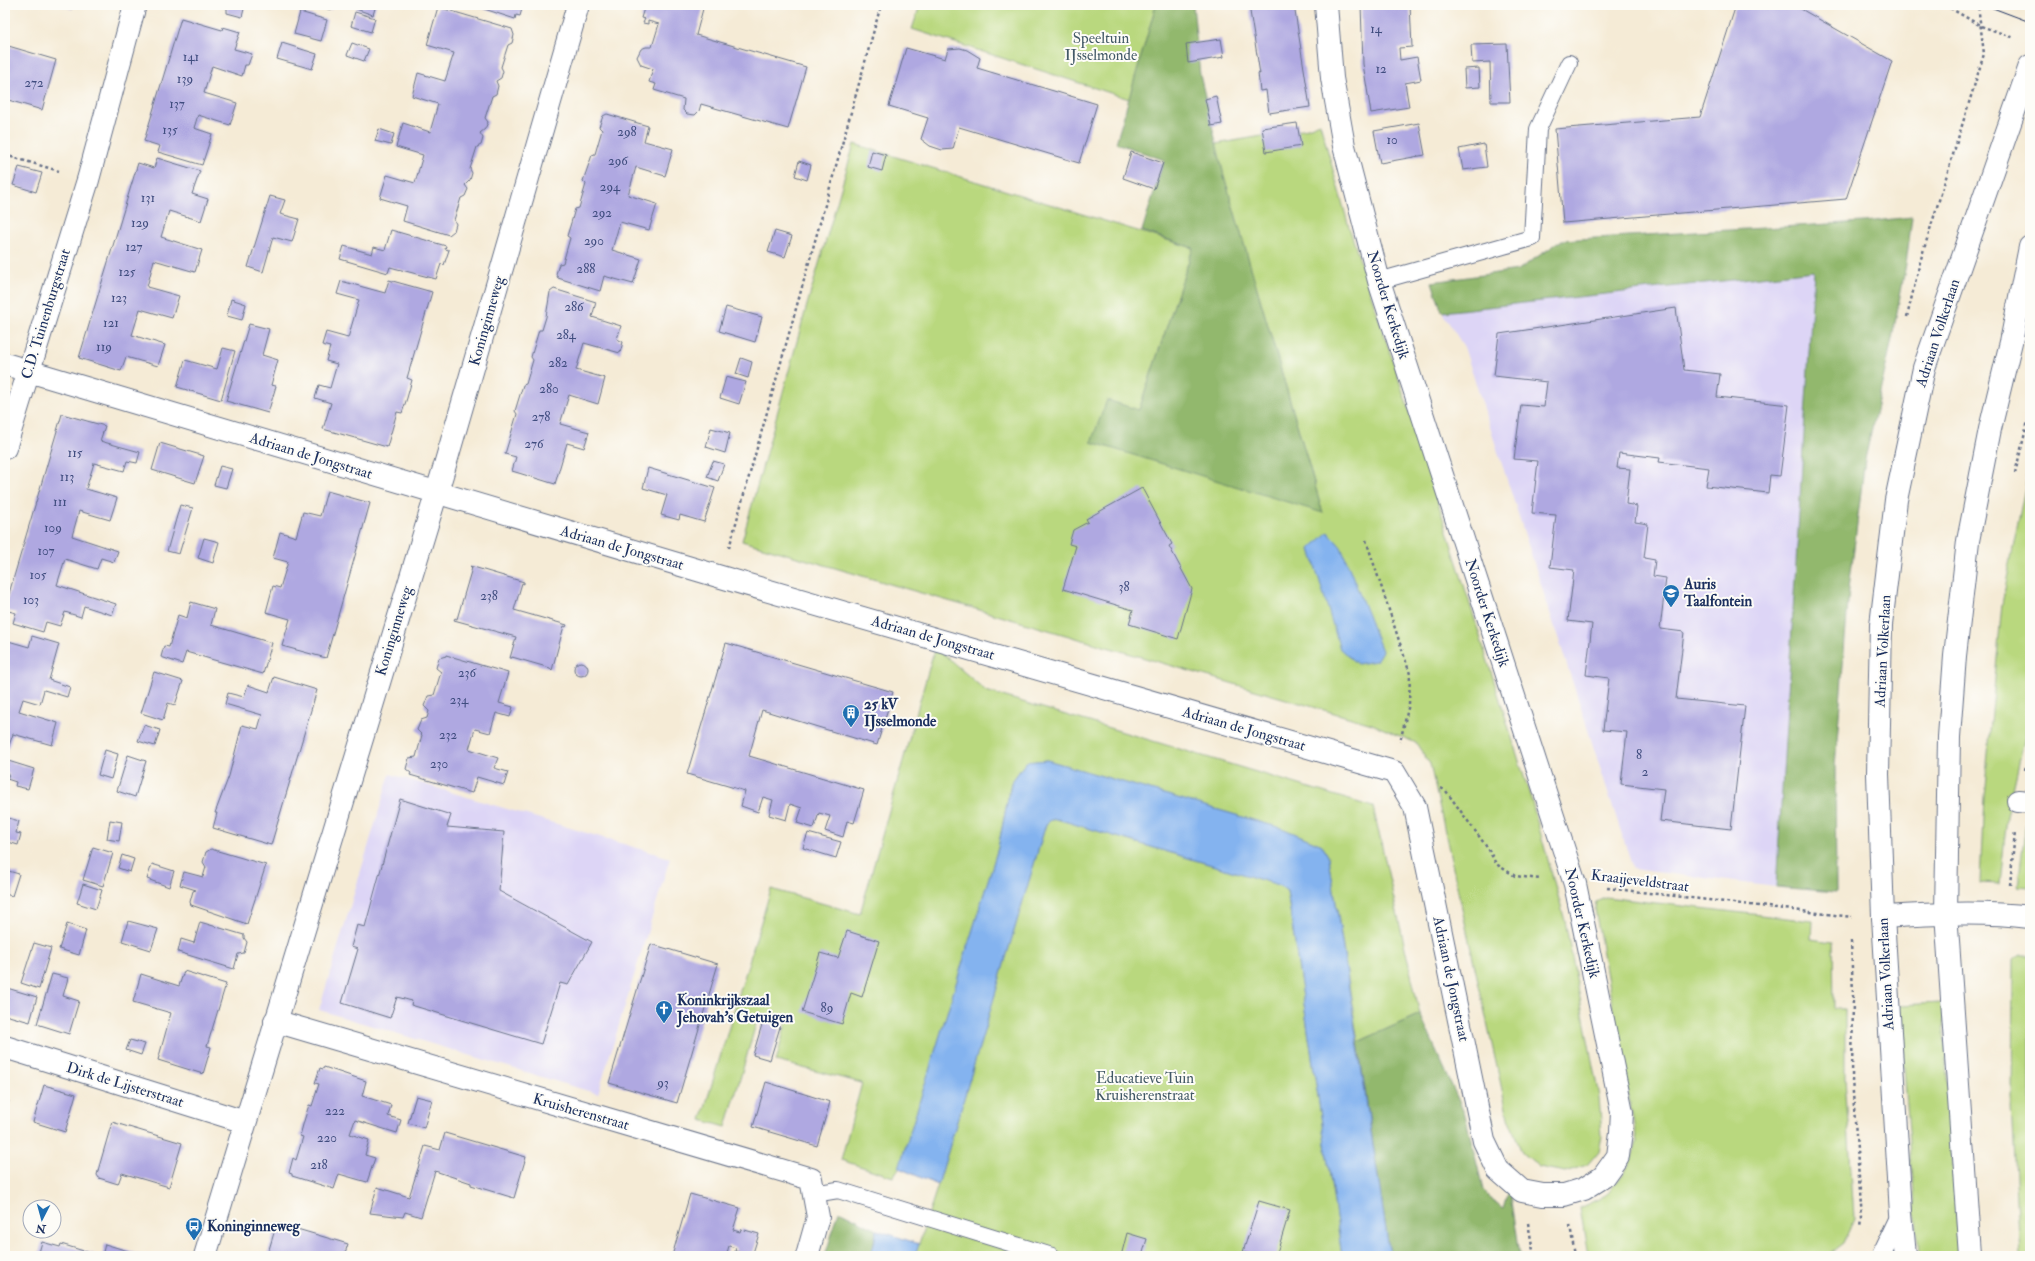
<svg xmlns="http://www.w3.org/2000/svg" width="2035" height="1261" viewBox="0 0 2035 1261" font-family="'IM FELL Double Pica',serif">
<rect width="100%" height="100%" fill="#fdfcf7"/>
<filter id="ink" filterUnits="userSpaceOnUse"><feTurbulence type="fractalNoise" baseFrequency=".025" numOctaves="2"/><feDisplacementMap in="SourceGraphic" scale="8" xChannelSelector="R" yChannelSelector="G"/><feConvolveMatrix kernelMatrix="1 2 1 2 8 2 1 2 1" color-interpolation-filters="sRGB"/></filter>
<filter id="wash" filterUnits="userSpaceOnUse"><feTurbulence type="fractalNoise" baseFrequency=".012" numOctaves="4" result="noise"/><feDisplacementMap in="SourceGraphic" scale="16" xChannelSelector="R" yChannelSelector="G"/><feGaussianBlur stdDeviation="0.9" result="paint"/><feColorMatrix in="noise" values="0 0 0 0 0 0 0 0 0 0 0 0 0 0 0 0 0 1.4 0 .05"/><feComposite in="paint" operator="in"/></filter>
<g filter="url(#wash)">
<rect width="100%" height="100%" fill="#f5ebd6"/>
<g fill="#ddd5f6">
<polygon points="1814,271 1776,887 1633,869 1464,347 1442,312"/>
<polygon points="390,774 670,858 598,1094 319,1010"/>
</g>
<g fill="#b9d87e" stroke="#6a846e" fill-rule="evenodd">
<polygon points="920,5 1156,5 1129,99 912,29"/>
<path d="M1320 123 1349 227 1416 432 1531 799 1565 921 1599 1097 1602 1136 1599 1151 1587 1165 1565 1172 1539 1167 1522 1153 1508 1117 1430 764 1416 743 1372 724 742 541 807 305 854 144 1193 248 1139 410 1323 513 1224 176 1216 144 1308 128ZM1310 549 1382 651 1322 587Z"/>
<polygon points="2030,462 2030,714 2007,816 2000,884 1980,883 1984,796 2002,604"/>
<polygon points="935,647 986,691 1373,807 1420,1014 1358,1042 1329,858 1322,845 1284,829 1047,760 1026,762 1011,783 998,848 899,1168 893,1177 841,1160 862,1083 776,1061 786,1023 758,1017 726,1127 701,1120 771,889 860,914"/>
<polygon points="1057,819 1279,885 1287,891 1342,1256 915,1256 938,1185 1046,824 1051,820"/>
<polygon points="2026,821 2030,821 2030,887 2018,886"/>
<polygon points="1605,897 1812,921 1811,939 1833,942 1834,1009 1845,1009 1845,1077 1854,1218 1843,1243 1826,1256 1588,1256 1580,1208 1606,1196 1629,1166 1637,1142 1595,909 1596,901"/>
<polygon points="2021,955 2030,955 2030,1256 2020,1256 2012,1105 2013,960"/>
<polygon points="1942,1003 1959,1256 1919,1256 1899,1005"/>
</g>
<g fill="#92b86d" stroke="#567466">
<polygon points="1156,5 1193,5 1200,75 1224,176 1323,513 1091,442 1107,400 1139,410 1193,248 1142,231 1164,160 1116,143"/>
<polygon points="1912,217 1906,264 1891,344 1865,459 1849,589 1835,766 1836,892 1776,887 1814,271 1442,312 1432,282 1518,270 1562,240 1864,222"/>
<polygon points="1420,1014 1465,1115 1483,1189 1492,1200 1504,1208 1510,1188 1520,1256 1390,1256 1358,1042"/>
<polygon points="839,1211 877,1230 871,1256 825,1256"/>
</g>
<g fill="#84b3ef" stroke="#5071a6">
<polygon points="1328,532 1341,547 1382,651 1376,661 1357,664 1340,649 1310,549"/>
<polygon points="1047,760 1284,829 1322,845 1329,858 1390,1256 1342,1256 1287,891 1279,885 1057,819 1051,820 1046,824 938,1185 899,1168 998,848 1011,783 1026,762"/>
<polygon points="877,1230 919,1244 915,1256 871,1256"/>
</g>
<g id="blocks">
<g fill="#afa8e1">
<polygon points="60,5 73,5 72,9"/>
<polygon points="217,5 245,5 242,17 227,13 227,8"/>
<polygon points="315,5 333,5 331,10"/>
<polygon points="357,5 376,5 373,15 356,9"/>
<polygon points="472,5 523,5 520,16 516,15 515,19"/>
<polygon points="645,5 704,5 696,35 806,67 788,129 701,104 699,111 695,115 687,114 683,110 684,99 654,90 656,84 649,82 653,69 641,65 637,57 641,49 646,47 652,47 659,24 648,21 648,24 643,23 645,19 641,18"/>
<polygon points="1249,5 1294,5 1310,107 1269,113 1266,90 1260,91 1258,73 1260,74"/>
<polygon points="1361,5 1410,5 1412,47 1399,48 1400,60 1417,57 1421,80 1405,83 1409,107 1371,113 1363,64"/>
<polygon points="1736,5 1794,5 1892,61 1846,199 1563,223 1555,129 1700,117"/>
<polygon points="438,7 512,29 514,35 512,43 508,45 501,67 503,71 501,78 496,81 498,86 496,94 492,96 485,118 488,122 485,129 480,133 483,138 481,145 477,147 470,169 472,173 470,180 465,185 468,189 465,196 461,198 454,220 456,224 454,231 449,235 403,221 407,206 380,198 387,175 415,183 423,155 396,147 403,123 430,132 438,104 412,96 418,73 445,81 454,53 427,45"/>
<polygon points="300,12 327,20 321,41 294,34"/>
<polygon points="355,12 375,18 371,32 351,26"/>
<polygon points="181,18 222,30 223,27 240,32 234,49 252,54 248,65 245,65 242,76 212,66 204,93 237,103 230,125 198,115 194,128 212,134 202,165 158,152 160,146 144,141"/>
<polygon points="1221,39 1224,57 1188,63 1186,44"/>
<polygon points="282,43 317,54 312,69 277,59"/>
<polygon points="352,43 369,49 364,61 347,55"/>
<polygon points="1507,44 1510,102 1491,102 1490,62 1472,63 1471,45"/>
<polygon points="5,45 56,60 42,110 5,99"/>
<polygon points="906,48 945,59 948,49 960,48 967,50 980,58 977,68 1097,104 1079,163 959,127 953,149 942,150 930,146 921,139 928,118 889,106"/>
<polygon points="1479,68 1480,87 1465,88 1464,69"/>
<polygon points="1216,96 1222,124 1211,126 1205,99"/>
<polygon points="607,114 648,126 644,141 673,149 665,176 636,167 628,195 657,204 649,230 620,222 612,250 641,259 633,284 604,276 600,291 558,278 556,274 559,264 563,263 570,238 567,236 571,223 575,209 579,208 586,184 583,181 592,155 595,154 602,130 599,127 603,116"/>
<polygon points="1297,123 1301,146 1266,152 1262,128"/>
<polygon points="1419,123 1425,155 1380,163 1374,131"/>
<polygon points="379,129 394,134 391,145 375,141"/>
<polygon points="1484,144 1487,167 1463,170 1459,149"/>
<polygon points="872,151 886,155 882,171 868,167"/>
<polygon points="1131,152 1163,163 1154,189 1123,178"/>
<polygon points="157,158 200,171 192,194 208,199 201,221 169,211 161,237 202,250 195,272 154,260 147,287 179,296 172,318 140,309 132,335 165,345 158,366 126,357 121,371 79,358 138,163 154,168"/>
<polygon points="799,161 811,165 807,180 795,176"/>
<polygon points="19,167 42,173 36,192 13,185"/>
<polygon points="270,196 285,200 280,214 299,219 292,242 273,237 263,272 248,267"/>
<polygon points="391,230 446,246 445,249 449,250 444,265 441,264 436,279 390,267 388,273 340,259 344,246 372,254 374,247 385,250"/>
<polygon points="775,231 792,236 785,257 768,252"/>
<polygon points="389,280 432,292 407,378 412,380 407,398 402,413 397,412 387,447 323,429 331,403 315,398 319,385 330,388 337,364 326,361 330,347 322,345 326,332 348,338 359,300 337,294 341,281 385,293"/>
<polygon points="554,289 596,302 592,317 621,326 617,339 623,342 620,353 584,343 576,370 605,378 598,404 569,395 560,424 589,432 584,448 567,443 555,484 512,471 516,457 505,454 517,414 515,411 523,385 526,384 533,360 531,357 539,330 542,330 546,317 550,292"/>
<polygon points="231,299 246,304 242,320 227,316"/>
<polygon points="726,307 762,317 755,342 719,331"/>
<polygon points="1676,308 1684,370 1720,374 1717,397 1789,405 1780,476 1770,475 1768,493 1706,486 1709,468 1659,462 1660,458 1619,453 1617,468 1630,469 1626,504 1637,506 1635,522 1648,524 1644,558 1655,560 1653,576 1666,578 1660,629 1684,632 1676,699 1745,706 1731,829 1660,821 1664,789 1621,784 1627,732 1603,730 1609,678 1586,675 1592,624 1568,621 1574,570 1550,567 1556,515 1532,513 1538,461 1514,459 1521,405 1544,407 1547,382 1494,376 1499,334"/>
<polygon points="249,324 269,329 262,355 278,360 271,385 276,386 268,413 226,401"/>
<polygon points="223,348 235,351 221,400 177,387 185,360 217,369"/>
<polygon points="741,358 752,362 748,378 736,374"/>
<polygon points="726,377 746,382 739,404 720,398"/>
<polygon points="62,414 105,426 100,441 140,452 137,463 127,461 124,471 94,463 86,489 117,498 110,520 79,511 72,536 118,551 114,562 101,558 97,569 65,559 57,585 116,604 112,615 84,606 81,617 65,612 60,626 46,622 43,632 13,623 16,613 5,610 5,607"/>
<polygon points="711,428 730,433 725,453 706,447"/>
<polygon points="160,443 204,456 195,483 152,470"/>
<polygon points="713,461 724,464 718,481 707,477"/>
<polygon points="220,466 232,469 226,488 214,485"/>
<polygon points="648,468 715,488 704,522 680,515 679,520 661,515 667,495 643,488"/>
<polygon points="1142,488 1172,544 1169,546 1192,589 1178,639 1129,624 1133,610 1063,589 1076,546 1069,544 1073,530 1088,522 1086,519"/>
<polygon points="327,491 370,503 326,658 282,646 290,619 266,612 273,586 280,588 288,562 273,558 280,532 296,537 303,512 320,516"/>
<polygon points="180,505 193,508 179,554 167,551"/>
<polygon points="204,538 219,542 213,563 198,558"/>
<polygon points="470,566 524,582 524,584 522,583 514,610 567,625 566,627 564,626 552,670 550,668 512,657 512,658 510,658 516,637 454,620 455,618 457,619 472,568"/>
<polygon points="191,602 215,609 211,625 272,643 263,674 186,652 182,664 161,657 164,646 169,647 178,615 187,618"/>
<polygon points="32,636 59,644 49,680 70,687 67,697 44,690 40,704 23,699 19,711 58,723 52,745 13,734 5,757 5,640 29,647"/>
<polygon points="726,643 893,692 877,745 762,710 749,756 864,790 854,823 847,821 843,837 825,831 830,816 819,813 814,828 797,823 802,808 790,804 786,820 769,815 773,800 763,797 758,812 741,806 745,791 687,774"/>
<polygon points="446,655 508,673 499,703 513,707 510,717 496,713 490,733 475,729 469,749 498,758 494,768 508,772 504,785 477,777 472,793 410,775 411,773 406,769 409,758 416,757 422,735 417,730 421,720 427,718 429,711 424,706 428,696 434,695 441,672 436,668 439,658 446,656"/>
<circle cx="581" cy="669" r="7"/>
<polygon points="154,672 183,681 175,705 168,703 163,720 141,713"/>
<polygon points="274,677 317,690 271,845 213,828 217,813 215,813 229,776 242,725 258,729 262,715 225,704 228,693 244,697 248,685 269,692"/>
<polygon points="144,725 160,730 155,746 138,741"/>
<polygon points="105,750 118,754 111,779 98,775"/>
<polygon points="128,755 146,761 135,797 117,791"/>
<polygon points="5,760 34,769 28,789 15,786 16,782 7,779 9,774 5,773"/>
<polygon points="400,799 451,815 447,827 504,832 499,891 592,942 568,985 560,983 541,1044 411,1005 412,1001 397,997 390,1018 342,1003 358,949 351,947 357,925 365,927"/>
<polygon points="5,817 19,821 16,833 21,834 18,845 5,841"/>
<polygon points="110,820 122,822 119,841 107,839"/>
<polygon points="808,833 841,842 836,858 803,848"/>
<polygon points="93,847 113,853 103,886 83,880"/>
<polygon points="211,849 266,865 247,924 191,905 190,902 193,891 196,890 180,885 184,872 203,877 206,867 203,862 206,852"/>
<polygon points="122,855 134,859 130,872 118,868"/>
<polygon points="152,864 174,871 169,887 147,879"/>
<polygon points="5,870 19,874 12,896 5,894"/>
<polygon points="83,884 102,890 96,909 77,903"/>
<polygon points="128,921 158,929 151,950 122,941"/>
<polygon points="200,922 244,935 244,938 247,942 244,953 238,954 234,969 178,952 181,939 194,943"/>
<polygon points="67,924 86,930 79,955 59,949"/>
<polygon points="847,931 879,941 862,997 851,993 842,1024 802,1012 820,953 838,958"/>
<polygon points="34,943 51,948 39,989 21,983"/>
<polygon points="651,944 718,964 677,1103 609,1083"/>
<polygon points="184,971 226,984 207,1046 211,1047 203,1074 158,1060 171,1013 133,1002 141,974 179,986"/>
<polygon points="52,974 68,978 63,996 79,1001 69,1034 37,1024"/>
<polygon points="7,988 37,997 30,1022 5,1015 5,995"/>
<polygon points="763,1021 780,1027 770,1060 753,1055"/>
<polygon points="130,1040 145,1044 141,1055 126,1050"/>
<polygon points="324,1067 366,1081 362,1096 391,1105 388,1116 401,1120 397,1133 355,1120 350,1134 369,1140 365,1155 375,1158 367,1182 339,1174 334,1189 292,1176 292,1174 289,1173 293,1158 296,1160 303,1137 300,1136 304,1121 309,1105 312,1106 319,1084 315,1083 320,1068 323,1069"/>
<polygon points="766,1082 830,1102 817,1146 753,1127"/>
<polygon points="44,1085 76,1094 65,1132 33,1122"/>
<polygon points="416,1096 432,1100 424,1128 408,1123"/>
<polygon points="5,1100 9,1101 5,1114"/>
<polygon points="112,1122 182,1143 169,1187 122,1173 118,1184 99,1178 97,1175 99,1167"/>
<polygon points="445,1133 526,1157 514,1198 471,1185 471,1183 435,1171 421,1217 405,1212 403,1217 370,1213 377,1187 409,1197 425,1146 440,1150"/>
<polygon points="690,1194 740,1208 733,1230 740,1232 741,1229 759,1234 752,1256 735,1251 736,1248 729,1246 726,1256 672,1256"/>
<polygon points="1259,1201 1290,1210 1276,1256 1257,1256 1243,1252"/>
<polygon points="277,1223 348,1244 344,1256 267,1256"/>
<polygon points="1127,1233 1147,1239 1142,1256 1121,1256"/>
<polygon points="42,1242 60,1247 61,1244 100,1256 38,1256"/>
<polygon points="105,1244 144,1256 102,1256"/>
</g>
</g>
</g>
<g filter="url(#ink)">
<use href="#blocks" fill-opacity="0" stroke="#677188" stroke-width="1"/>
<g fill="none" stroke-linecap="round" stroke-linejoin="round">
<defs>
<g id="lane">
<polyline points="1379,281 1532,238 1538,129 1569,63"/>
<polyline points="814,1194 838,1190 1052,1256"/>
<polyline points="1880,1256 1901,1212"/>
</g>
<g id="street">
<polyline points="5,364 721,577 1394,772 1415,807 1484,1141 1498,1170 1522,1191 1543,1195 1564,1195 1584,1189 1603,1177 1618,1156 1621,1132 1622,1112 1575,884 1379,281 1344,146 1332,78 1326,5"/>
<polyline points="5,448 88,180 135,5"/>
<polyline points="2018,801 2030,802"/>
<path d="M1883 917C1932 914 1981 911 2030 917"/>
<polyline points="275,1021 811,1179 818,1217 807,1256"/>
<polyline points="5,1047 245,1122"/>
<polyline points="205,1256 445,465 578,5"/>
</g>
<g id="secondary">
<polyline points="1905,1256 1901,1212 1883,917 1878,774 1881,625 1896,500 1924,368 2030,66"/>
<polyline points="1970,1256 1946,913 1949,737 1955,656 1968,541 1990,429 2011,342 2030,247"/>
</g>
</defs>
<use href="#lane" stroke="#677188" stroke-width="18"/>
<use href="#street" stroke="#677188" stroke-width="24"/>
<use href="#secondary" stroke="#677188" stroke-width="24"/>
<g stroke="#677188" stroke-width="2.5" stroke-dasharray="3 3" stroke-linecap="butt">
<polyline points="1945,5 1981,26 2015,38"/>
<polyline points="5,155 59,171"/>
<polyline points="1907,317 1920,262 1984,54 1978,5"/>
<polyline points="2015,473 2030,413"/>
<polyline points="1366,540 1410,674 1409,704 1400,742"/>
<polyline points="729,548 881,5"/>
<polyline points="2025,770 2030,749"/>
<polyline points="1441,788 1446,791 1489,850 1496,864 1515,876 1540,879"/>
<polyline points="2010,885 2015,832"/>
<polyline points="1607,888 1852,917"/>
<polyline points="1851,941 1853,994 1852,1079 1862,1219 1861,1228"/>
<polyline points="1528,1223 1534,1256"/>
<polyline points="1570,1225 1575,1256"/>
</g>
<use href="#lane" stroke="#fff" stroke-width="16"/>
<use href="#street" stroke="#fff" stroke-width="22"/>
<use href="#secondary" stroke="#fff" stroke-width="22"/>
<polyline stroke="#1b2f5e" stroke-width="1" points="1985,5 2030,22"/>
</g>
</g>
<defs>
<symbol id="school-pin" viewBox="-11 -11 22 30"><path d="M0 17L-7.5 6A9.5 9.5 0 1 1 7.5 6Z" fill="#1f6fb2" stroke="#fdfcf7"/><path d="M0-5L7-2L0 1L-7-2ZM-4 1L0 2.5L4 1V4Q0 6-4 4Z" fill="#fff"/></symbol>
<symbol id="building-pin" viewBox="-11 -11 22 30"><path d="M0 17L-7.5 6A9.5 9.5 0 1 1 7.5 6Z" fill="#1f6fb2" stroke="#fdfcf7"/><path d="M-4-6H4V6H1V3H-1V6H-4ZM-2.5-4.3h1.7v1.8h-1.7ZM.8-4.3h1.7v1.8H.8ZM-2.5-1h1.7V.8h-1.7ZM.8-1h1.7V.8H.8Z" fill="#fff"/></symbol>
<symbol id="church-pin" viewBox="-11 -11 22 30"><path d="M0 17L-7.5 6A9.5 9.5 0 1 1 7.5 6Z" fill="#1f6fb2" stroke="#fdfcf7"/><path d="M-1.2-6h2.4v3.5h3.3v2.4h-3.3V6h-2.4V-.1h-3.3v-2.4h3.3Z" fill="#fff"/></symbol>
<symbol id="bus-pin" viewBox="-11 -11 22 30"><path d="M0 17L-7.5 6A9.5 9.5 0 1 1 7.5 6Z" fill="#1f6fb2" stroke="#fdfcf7"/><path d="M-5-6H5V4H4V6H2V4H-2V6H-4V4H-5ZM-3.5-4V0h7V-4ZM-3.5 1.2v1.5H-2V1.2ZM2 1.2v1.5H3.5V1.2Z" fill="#fff"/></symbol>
</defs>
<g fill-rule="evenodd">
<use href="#school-pin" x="1661" y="583" width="20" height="27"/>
<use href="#building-pin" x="841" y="703" width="20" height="27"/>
<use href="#church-pin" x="654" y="999" width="20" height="27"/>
<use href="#bus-pin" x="184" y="1216" width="20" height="27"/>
</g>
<g text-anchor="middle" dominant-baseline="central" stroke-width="4" stroke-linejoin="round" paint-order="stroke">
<g font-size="13" fill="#404d7f">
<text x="1376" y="29">14</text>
<text x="191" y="57">141</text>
<text x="1381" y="69">12</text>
<text x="185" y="79">139</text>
<text x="34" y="83">272</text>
<text x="177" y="104">137</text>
<text x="170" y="130">135</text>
<text x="627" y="132">298</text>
<text x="1392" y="140">10</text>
<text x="618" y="161">296</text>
<text x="610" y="187">294</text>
<text x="148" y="198">131</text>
<text x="602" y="213">292</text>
<text x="140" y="223">129</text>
<text x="594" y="241">290</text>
<text x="134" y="247">127</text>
<text x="586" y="269">288</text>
<text x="127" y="272">125</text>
<text x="119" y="298">123</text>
<text x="574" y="307">286</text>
<text x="111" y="323">121</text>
<text x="566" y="335">284</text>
<text x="104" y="347">119</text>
<text x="558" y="363">282</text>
<text x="549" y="389">280</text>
<text x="541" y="417">278</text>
<text x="534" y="444">276</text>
<text x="75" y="453">115</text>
<text x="67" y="477">113</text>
<text x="60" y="502">111</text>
<text x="53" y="528">109</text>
<text x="46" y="551">107</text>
<text x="38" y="575">105</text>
<text x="1124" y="587">38</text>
<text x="489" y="596">238</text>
<text x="31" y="600">103</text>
<text x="467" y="673">236</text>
<text x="459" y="700">234</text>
<text x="448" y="735">232</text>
<text x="1639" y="755">8</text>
<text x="439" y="764">230</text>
<text x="1645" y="772">2</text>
<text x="827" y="1008">89</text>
<text x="663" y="1083">93</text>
<text x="335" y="1111">222</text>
<text x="327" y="1138">220</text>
<text x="319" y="1165">218</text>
</g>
<g font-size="15" fill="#425966" stroke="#fdfcf7">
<text x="1101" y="38">Speeltuin<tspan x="1101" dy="17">IJsselmonde</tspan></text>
<text x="1145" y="1078">Educatieve Tuin<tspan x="1145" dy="17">Kruisherenstraat</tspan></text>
</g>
<g font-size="15" fill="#1b2f5e" stroke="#fdfcf7">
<text transform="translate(1388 305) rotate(73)">Noorder Kerkedijk</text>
<text transform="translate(46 314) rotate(-73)">C.D. Tuinenburgstraat</text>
<text transform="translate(487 321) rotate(-74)">Koninginneweg</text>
<text transform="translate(1938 333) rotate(-72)">Adriaan Volkerlaan</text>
<text transform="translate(311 456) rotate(17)">Adriaan de Jongstraat</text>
<text transform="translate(622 548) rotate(16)">Adriaan de Jongstraat</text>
<text transform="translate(1487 613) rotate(72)">Noorder Kerkedijk</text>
<text transform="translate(394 631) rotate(-73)">Koninginneweg</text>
<text transform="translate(933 638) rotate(16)">Adriaan de Jongstraat</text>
<text transform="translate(1883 651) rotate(-87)">Adriaan Volkerlaan</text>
<text transform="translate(1244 729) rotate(16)">Adriaan de Jongstraat</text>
<text transform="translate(1640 881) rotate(7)">Kraaijeveldstraat</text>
<text transform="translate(1582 923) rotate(77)">Noorder Kerkedijk</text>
<text transform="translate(1886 974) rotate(-93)">Adriaan Volkerlaan</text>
<text transform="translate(1451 979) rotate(78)">Adriaan de Jongstraat</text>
<text transform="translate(125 1085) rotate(17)">Dirk de Lijsterstraat</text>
<text transform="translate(581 1112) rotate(16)">Kruisherenstraat</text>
</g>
<g font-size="15" font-weight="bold" fill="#1b2f5e" stroke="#fdfcf7" text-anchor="start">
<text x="1684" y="584">Auris<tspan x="1684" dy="17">Taalfontein</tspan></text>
<text x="864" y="704">25 kV<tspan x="864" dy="17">IJsselmonde</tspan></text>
<text x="677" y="1000">Koninkrijkszaal<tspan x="677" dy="17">Jehovah's Getuigen</tspan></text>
<text x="207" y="1226">Koninginneweg</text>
</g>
</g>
<rect width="2035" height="1261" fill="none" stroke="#fdfcf7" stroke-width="20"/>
<g transform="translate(42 1219) rotate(186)"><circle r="19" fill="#fdfcf7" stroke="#a3aaba"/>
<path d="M0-3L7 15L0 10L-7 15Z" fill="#1f6fb2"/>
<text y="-6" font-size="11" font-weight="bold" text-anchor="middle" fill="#1b2f5e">N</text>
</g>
</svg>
